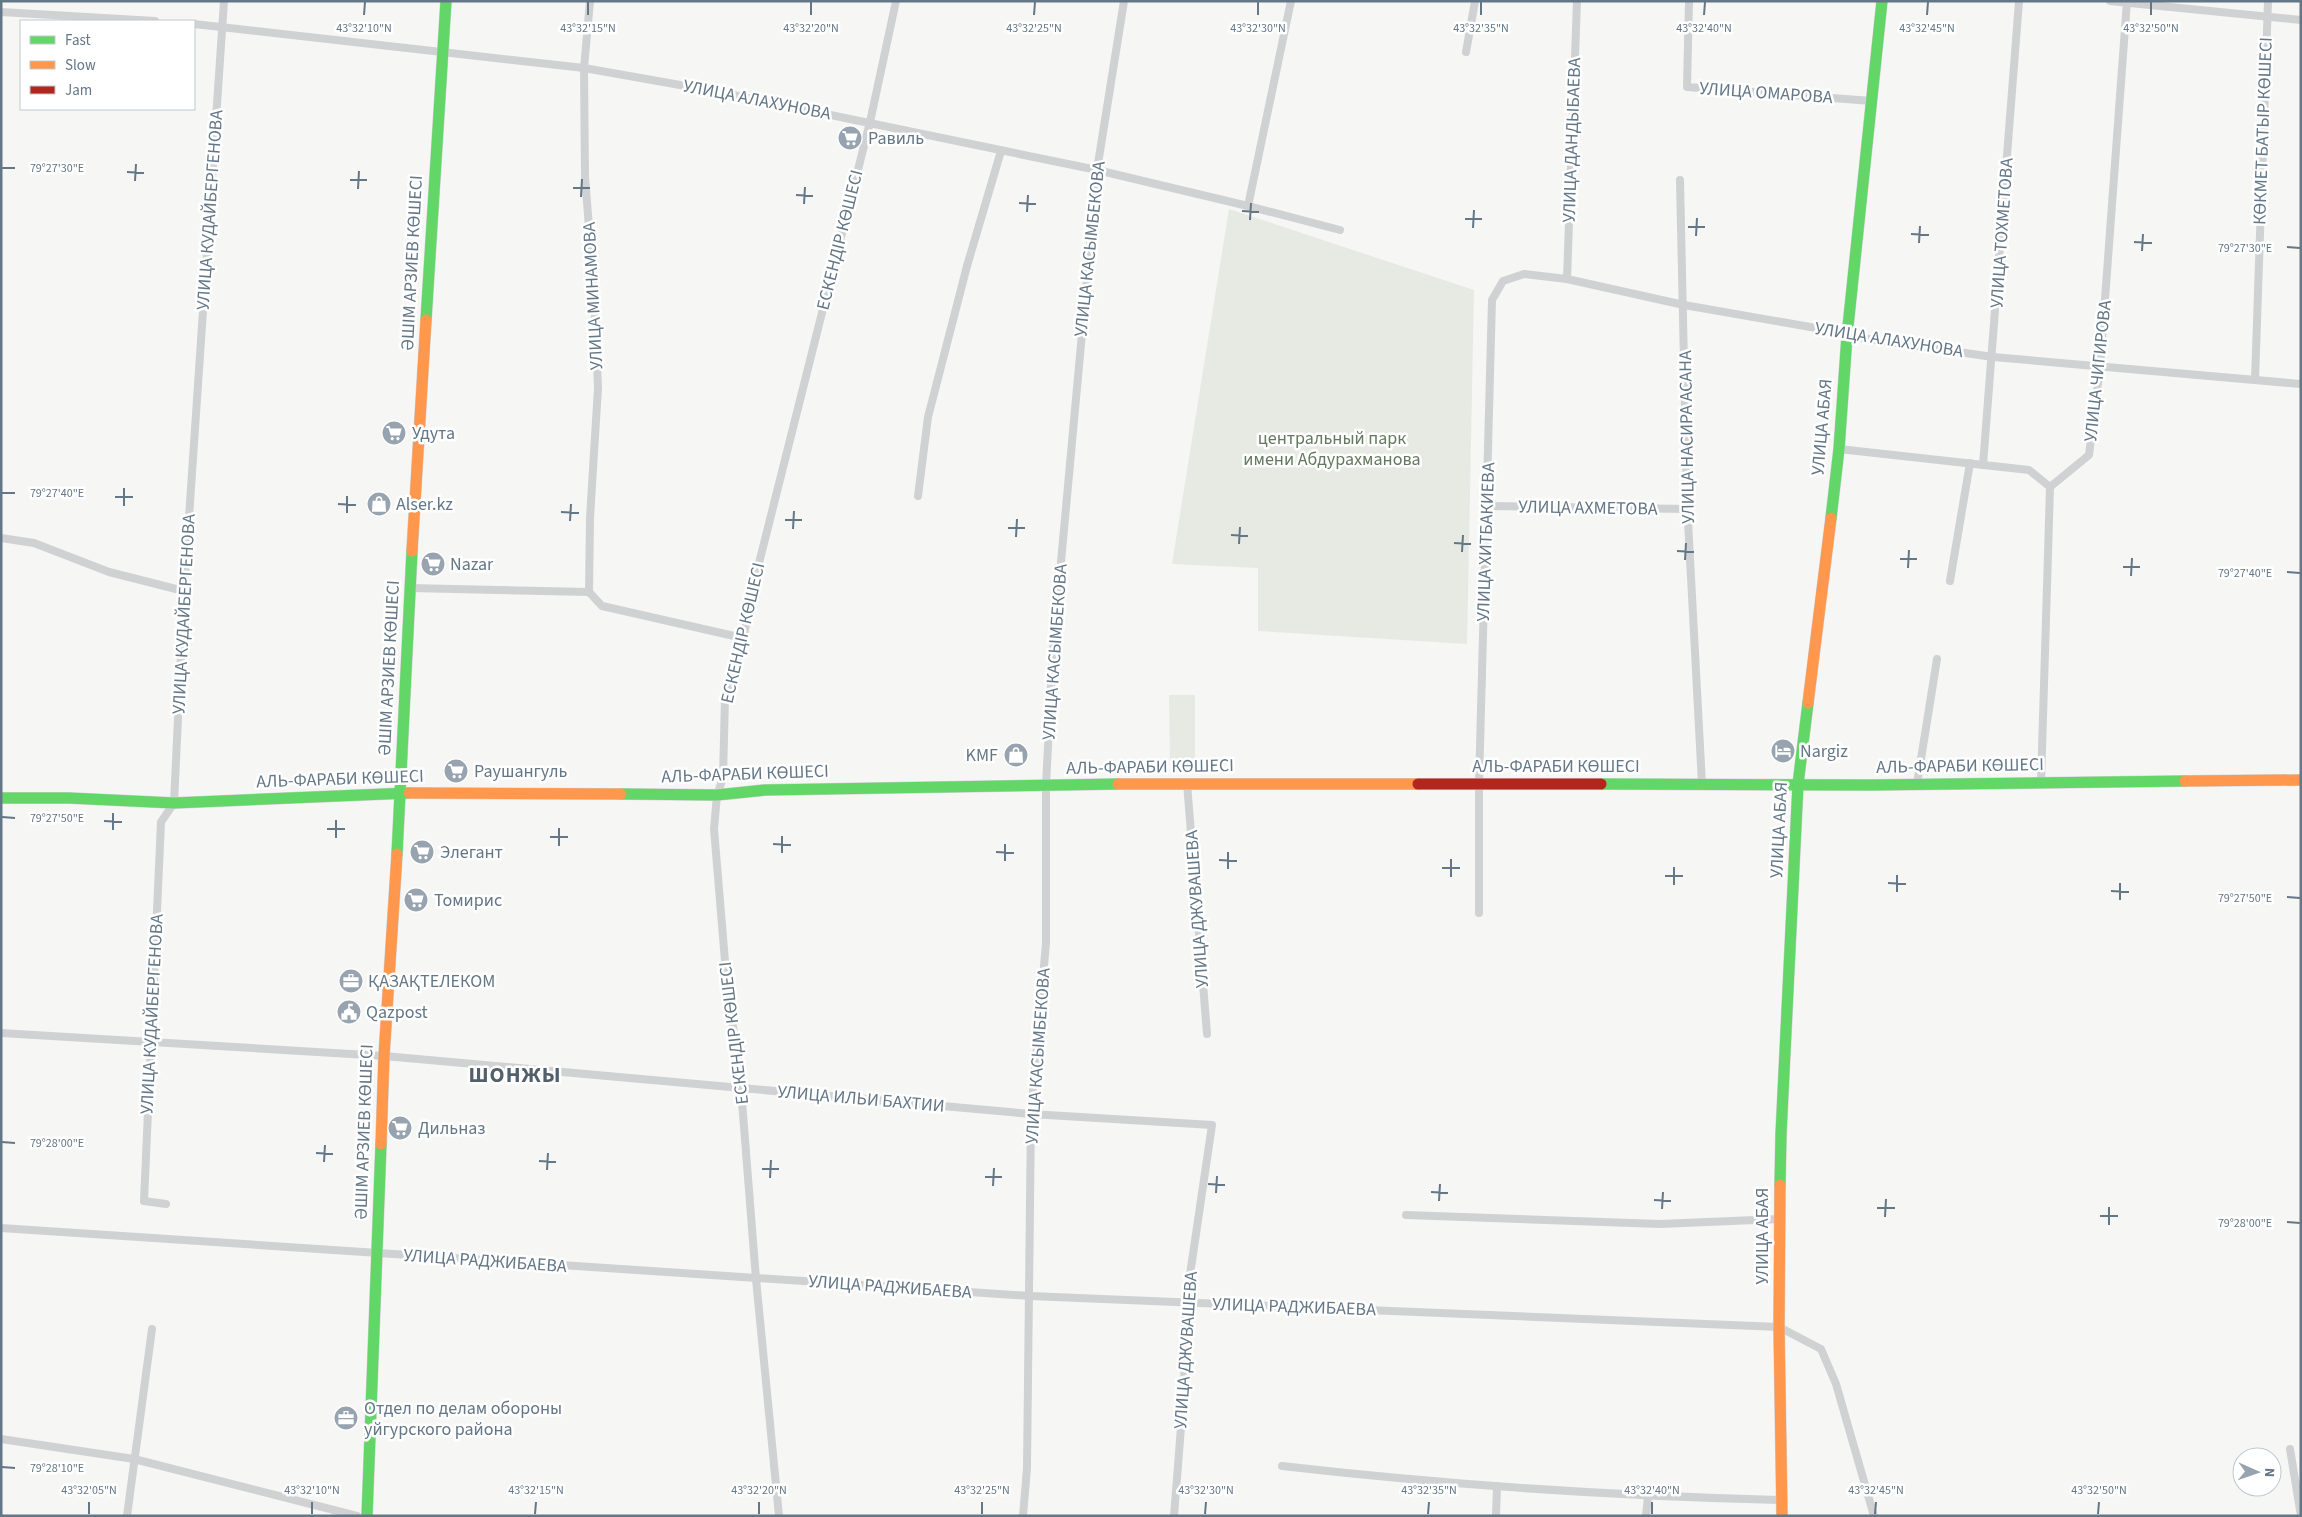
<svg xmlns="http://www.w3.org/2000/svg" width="2302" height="1517" viewBox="0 0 2302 1517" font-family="'Source Sans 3',sans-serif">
<rect width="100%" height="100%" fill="#f6f6f5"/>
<g fill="#e6eae3">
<polygon points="1229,209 1474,290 1467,644 1258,631 1258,568 1172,564"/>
<polygon points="1169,695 1195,695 1195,761 1170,761"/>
</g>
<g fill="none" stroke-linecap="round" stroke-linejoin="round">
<defs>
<g id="fast">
<polyline points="426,320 446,1"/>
<polyline points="1831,518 1839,449 1847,336 1882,1"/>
<polyline points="1601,784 1871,785 2185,781"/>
<polyline points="621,794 717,795 765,790 1118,784"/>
<polyline points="1,798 69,798 174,803 409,793"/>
<polyline points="397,854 412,551"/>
<polyline points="1780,1185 1781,1134 1798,784 1808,703"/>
<polyline points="367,1516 381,1144"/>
</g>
<g id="slow">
<polyline points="412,551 426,320"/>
<polyline points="1808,703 1831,518"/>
<polyline points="2185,781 2301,780"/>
<polyline points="1118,784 1418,784"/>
<polyline points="409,793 621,794"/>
<polyline points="381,1144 384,1056 397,854"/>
<polyline points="1780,1185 1779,1327 1782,1516"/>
</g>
<polyline id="jam" points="1418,784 1601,784"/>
</defs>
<use href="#fast" stroke="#d1d3d5" stroke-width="12"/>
<use href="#slow" stroke="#d1d3d5" stroke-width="12"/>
<use href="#jam" stroke="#d1d3d5" stroke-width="12"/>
<g stroke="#d0d1d2" stroke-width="8">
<polyline points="1689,1 1687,87 1872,101"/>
<polyline points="2110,1 2301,20"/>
<polyline points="1,12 155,21"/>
<polyline points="194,24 584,68 714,91 1097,170 1248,206 1340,230"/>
<polyline points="1466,52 1475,1"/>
<polyline points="1680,180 1687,502 1702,784"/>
<polyline points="1248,206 1291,1"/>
<polyline points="1567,279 1577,1"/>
<polyline points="2255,380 2268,1"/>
<polyline points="1839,449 2029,470 2050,487"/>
<polyline points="1983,465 2019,1"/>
<polyline points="918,496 928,417 967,266 1001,151"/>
<polyline points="1487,506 1688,509"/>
<polyline points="1,538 34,543 109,572 184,591"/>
<polyline points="1950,581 1970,463"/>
<polyline points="410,588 589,592 602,606 743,638"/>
<polyline points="589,592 590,518 598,388 594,291 585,177 584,68 590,1"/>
<polyline points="1187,783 1207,1034"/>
<polyline points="2041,783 2050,487 2089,455 2100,367 2127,1"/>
<polyline points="1917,784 1937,659"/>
<polyline points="1479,913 1479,784 1492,300 1503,281 1524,274 1567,279 1684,305 1816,328 1847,336 1993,357 2301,384"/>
<polyline points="1,1033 384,1056 1031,1114 1212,1125 1186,1302 1184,1389 1174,1516"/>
<polyline points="166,1204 144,1201 161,822 174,803 184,591 224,1"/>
<polyline points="1406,1215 1660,1224 1779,1219"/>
<polyline points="1,1228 1030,1296 1779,1327 1821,1349 1836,1384 1874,1516"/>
<polyline points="1,1439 134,1459 357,1516"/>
<polyline points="2290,1449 2301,1516"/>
<path d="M1282 1466C1448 1485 1615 1496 1781 1500"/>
<polyline points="127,1516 152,1329"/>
<polyline points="779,1516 756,1279 741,1089 726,973 714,829 717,795 723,778 725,698 741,649 756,575 870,122 896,1"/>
<polyline points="1023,1516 1027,1468 1031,1114 1046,943 1046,785 1053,649 1097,170 1124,1"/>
<polyline points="1496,1516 1497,1486"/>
<polyline points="1646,1516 1648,1496"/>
</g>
<use href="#fast" stroke="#63d668" stroke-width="11"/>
<use href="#slow" stroke="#ff974d" stroke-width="11"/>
<use href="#jam" stroke="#b3261e" stroke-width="11"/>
</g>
<path fill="none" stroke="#647787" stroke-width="2" d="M364 15 365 2M588 15V2M811 15V2M1034 15 1035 2M1258 15V2M1481 15V2M1704 15 1705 2M1927 15 1928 2M2151 15V2M2 168H15M127 172 144 173M350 180H367M135 181 136 164M573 188H590M358 189 359 171M796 195 813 196M581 197 582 179M1019 203 1036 204M804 204 805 187M1242 211 1259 212M1027 212 1028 195M1465 219H1482M1250 220 1251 203M1688 227H1705M1473 228 1474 210M1911 234 1929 235M1696 236 1697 218M2134 242 2152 243M1919 243 1920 226M2287 247 2300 248M2142 251 2143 234M2 493H15M115 497H133M338 504 356 505M124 506V488M561 512 579 513M347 513V496M785 520H802M570 521 571 504M1008 528H1025M793 529 794 511M1231 535 1248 536M1016 537 1017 519M1454 543 1471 544M1239 544 1240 527M1677 551 1694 552M1462 552 1463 535M1900 559H1917M1685 560 1686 543M2123 567H2140M1908 568 1909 550M2287 572 2300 573M2131 576 2132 558M2 817 15 818M104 821 122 822M327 829H345M113 830V813M550 837H568M336 838V820M773 844 791 845M559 846V828M996 852 1014 853M782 853V836M1219 860 1237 861M1005 861V844M1442 868H1460M1228 869V852M1665 876H1683M1451 877V859M1888 883 1906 884M1674 885V867M2111 891 2129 892M1897 892V875M2287 897 2300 898M2120 900V883M2 1142 15 1143M316 1153 333 1154M539 1161 556 1162M324 1162 325 1145M762 1169H779M547 1170 548 1153M985 1177H1002M770 1178 771 1160M1208 1184 1225 1185M993 1186 994 1168M1431 1192 1448 1193M1216 1193 1217 1176M1654 1200 1671 1201M1439 1201 1440 1184M1877 1208H1895M1662 1209 1663 1192M2100 1216H2118M1885 1217 1886 1199M2287 1222 2300 1223M2109 1225V1207M2 1467 15 1468M89 1514V1502M312 1514V1502M535 1514 536 1502M759 1514V1502M982 1514V1502M1205 1514 1206 1502M1428 1514 1429 1502M1652 1514V1502M1875 1514 1876 1502M2098 1514 2099 1502"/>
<defs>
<symbol id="supermarket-disc" viewBox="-11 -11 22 22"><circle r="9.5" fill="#97a3ae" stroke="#fff"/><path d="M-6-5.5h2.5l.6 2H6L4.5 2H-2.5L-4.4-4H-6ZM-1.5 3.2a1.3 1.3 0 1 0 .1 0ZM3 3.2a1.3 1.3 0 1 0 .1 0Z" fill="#fff"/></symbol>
<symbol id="shop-disc" viewBox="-11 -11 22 22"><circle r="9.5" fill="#97a3ae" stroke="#fff"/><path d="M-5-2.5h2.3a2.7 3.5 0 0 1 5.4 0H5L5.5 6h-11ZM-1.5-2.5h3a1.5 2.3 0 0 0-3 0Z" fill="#fff"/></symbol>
<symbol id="hotel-disc" viewBox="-11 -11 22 22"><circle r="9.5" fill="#97a3ae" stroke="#fff"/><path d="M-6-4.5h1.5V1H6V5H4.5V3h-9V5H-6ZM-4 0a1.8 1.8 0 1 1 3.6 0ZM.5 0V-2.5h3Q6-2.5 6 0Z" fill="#fff"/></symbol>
<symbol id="office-disc" viewBox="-11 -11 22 22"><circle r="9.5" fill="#97a3ae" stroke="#fff"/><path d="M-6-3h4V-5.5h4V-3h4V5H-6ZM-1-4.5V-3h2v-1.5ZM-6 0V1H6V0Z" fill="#fff"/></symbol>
<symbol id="civic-disc" viewBox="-11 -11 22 22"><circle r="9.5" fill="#97a3ae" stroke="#fff"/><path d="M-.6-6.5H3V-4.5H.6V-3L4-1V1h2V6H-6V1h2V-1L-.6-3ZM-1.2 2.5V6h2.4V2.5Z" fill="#fff"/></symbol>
</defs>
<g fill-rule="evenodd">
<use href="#supermarket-disc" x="836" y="124" width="28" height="28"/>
<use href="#supermarket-disc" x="380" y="419" width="28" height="28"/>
<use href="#shop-disc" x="365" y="490" width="28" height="28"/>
<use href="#supermarket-disc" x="419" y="550" width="28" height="28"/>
<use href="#hotel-disc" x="1769" y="737" width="28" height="28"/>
<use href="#shop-disc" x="1002" y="741" width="28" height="28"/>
<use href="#supermarket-disc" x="442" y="757" width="28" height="28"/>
<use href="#supermarket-disc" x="408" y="838" width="28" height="28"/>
<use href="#supermarket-disc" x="402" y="886" width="28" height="28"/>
<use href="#office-disc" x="337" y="967" width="28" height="28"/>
<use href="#civic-disc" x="335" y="998" width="28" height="28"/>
<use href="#supermarket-disc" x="386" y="1114" width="28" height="28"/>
<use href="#office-disc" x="332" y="1404" width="28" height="28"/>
</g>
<g text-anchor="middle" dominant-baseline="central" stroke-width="5" stroke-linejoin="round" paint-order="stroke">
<g font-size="18" fill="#647787" stroke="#fff">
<text transform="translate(1766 93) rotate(4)">УЛИЦА ОМАРОВА</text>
<text transform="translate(757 100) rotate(11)">УЛИЦА АЛАХУНОВА</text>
<text transform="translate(2263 131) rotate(-88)">КӨКМЕТ БАТЫР КӨШЕСІ</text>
<text transform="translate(1572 140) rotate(-88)">УЛИЦА ДАНДЫБАЕВА</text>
<text transform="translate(210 210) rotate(-86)">УЛИЦА КУДАЙБЕРГЕНОВА</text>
<text transform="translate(2002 233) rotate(-86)">УЛИЦА ТОХМЕТОВА</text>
<text transform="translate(840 240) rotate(-76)">ЕСКЕНДІР КӨШЕСІ</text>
<text transform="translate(1090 249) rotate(-84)">УЛИЦА КАСЫМБЕКОВА</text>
<text transform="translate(412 263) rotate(-87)">ӘШІМ АРЗИЕВ КӨШЕСІ</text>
<text transform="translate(593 296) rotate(-93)">УЛИЦА МИНАМОВА</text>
<text transform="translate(1889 340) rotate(9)">УЛИЦА АЛАХУНОВА</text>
<text transform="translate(2098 371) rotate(-84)">УЛИЦА ЧИГИРОВА</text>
<text transform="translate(1822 427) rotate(-85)">УЛИЦА АБАЯ</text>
<text transform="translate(1687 437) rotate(-91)">УЛИЦА НАСИРА АСАНА</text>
<text transform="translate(1588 508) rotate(1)">УЛИЦА АХМЕТОВА</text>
<text transform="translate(1486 542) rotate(-88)">УЛИЦА ХИТБАКИЕВА</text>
<text transform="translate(184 614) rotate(-87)">УЛИЦА КУДАЙБЕРГЕНОВА</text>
<text transform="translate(743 633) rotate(-77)">ЕСКЕНДІР КӨШЕСІ</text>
<text transform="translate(1055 652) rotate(-86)">УЛИЦА КАСЫМБЕКОВА</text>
<text transform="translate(389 668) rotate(-87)">ӘШІМ АРЗИЕВ КӨШЕСІ</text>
<text x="1556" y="766">АЛЬ-ФАРАБИ КӨШЕСІ</text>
<text transform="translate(1960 766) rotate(-1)">АЛЬ-ФАРАБИ КӨШЕСІ</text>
<text transform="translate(1150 767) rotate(-1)">АЛЬ-ФАРАБИ КӨШЕСІ</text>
<text transform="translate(745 774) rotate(-2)">АЛЬ-ФАРАБИ КӨШЕСІ</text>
<text transform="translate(340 779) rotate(-2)">АЛЬ-ФАРАБИ КӨШЕСІ</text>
<text transform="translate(1779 830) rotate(-87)">УЛИЦА АБАЯ</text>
<text transform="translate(1197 909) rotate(-94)">УЛИЦА ДЖУВАШЕВА</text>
<text transform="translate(152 1014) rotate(-87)">УЛИЦА КУДАЙБЕРГЕНОВА</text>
<text transform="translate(734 1033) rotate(-97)">ЕСКЕНДІР КӨШЕСІ</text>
<text transform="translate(1038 1056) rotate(-86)">УЛИЦА КАСЫМБЕКОВА</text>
<text transform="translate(861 1099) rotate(5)">УЛИЦА ИЛЬИ БАХТИИ</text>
<text transform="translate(364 1132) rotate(-88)">ӘШІМ АРЗИЕВ КӨШЕСІ</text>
<text transform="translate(1762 1236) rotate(-90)">УЛИЦА АБАЯ</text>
<text transform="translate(485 1261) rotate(4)">УЛИЦА РАДЖИБАЕВА</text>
<text transform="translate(890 1287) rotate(4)">УЛИЦА РАДЖИБАЕВА</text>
<text transform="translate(1294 1307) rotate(2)">УЛИЦА РАДЖИБАЕВА</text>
<text transform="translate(1186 1350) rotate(-86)">УЛИЦА ДЖУВАШЕВА</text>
</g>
<g font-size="18" fill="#647787" stroke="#fff" text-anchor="start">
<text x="868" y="138">Равиль</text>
<text x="412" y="433">Удута</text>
<text x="396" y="504">Alser.kz</text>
<text x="450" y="564">Nazar</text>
<text x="1800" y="751">Nargiz</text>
<text x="998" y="755" text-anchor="end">KMF</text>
<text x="474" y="771">Раушангуль</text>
<text x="440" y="852">Элегант</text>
<text x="434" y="900">Томирис</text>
<text x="368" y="981">ҚАЗАҚТЕЛЕКОМ</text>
<text x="366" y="1012">Qazpost</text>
<text x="418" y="1128">Дильназ</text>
<text x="364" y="1408">Отдел по делам обороны<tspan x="364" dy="21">уйгурского района</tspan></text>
</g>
<g font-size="18" fill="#64795f" stroke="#fff">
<text x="1332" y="438">центральный парк<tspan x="1332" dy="21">имени Абдурахманова</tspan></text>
</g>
<g font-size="22" font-weight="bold" letter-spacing="1" fill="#52606c" stroke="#fff">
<text x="515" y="1075">ШОНЖЫ</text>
</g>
</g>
<g font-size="12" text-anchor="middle" fill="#647787" stroke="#fff" stroke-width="5" stroke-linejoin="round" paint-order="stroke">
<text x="364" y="32">43°32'10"N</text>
<text x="588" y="32">43°32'15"N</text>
<text x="811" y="32">43°32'20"N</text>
<text x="1034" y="32">43°32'25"N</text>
<text x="1258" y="32">43°32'30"N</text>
<text x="1481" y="32">43°32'35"N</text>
<text x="1704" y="32">43°32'40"N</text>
<text x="1927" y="32">43°32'45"N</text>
<text x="2151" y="32">43°32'50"N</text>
<text x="57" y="172">79°27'30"E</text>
<text x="2245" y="252">79°27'30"E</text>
<text x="57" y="497">79°27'40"E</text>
<text x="2245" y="577">79°27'40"E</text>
<text x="57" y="822">79°27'50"E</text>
<text x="2245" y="902">79°27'50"E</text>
<text x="57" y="1147">79°28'00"E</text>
<text x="2245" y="1227">79°28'00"E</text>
<text x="57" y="1472">79°28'10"E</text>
<text x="89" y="1494">43°32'05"N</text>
<text x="312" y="1494">43°32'10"N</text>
<text x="536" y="1494">43°32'15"N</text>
<text x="759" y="1494">43°32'20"N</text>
<text x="982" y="1494">43°32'25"N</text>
<text x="1206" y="1494">43°32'30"N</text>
<text x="1429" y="1494">43°32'35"N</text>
<text x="1652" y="1494">43°32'40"N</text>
<text x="1876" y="1494">43°32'45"N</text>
<text x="2099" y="1494">43°32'50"N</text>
</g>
<rect width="2302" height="1517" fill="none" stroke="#647787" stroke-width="5"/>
<rect x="20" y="20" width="175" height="90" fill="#ffffff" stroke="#c1c9cf"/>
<rect x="30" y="36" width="25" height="8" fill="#63d668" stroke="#c1c9cf"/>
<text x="65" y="45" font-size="15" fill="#647787">Fast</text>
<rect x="30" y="61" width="25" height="8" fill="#ff974d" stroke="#c1c9cf"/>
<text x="65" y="70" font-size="15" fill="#647787">Slow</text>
<rect x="30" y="86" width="25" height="8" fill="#b3261e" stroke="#c1c9cf"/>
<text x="65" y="95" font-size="15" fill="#647787">Jam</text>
<g transform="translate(2257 1472) rotate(92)"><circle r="24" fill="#ffffff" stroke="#c1c9cf"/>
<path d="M0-4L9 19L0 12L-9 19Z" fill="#97a3ae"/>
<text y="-8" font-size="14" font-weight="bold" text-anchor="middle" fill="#647787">N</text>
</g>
</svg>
